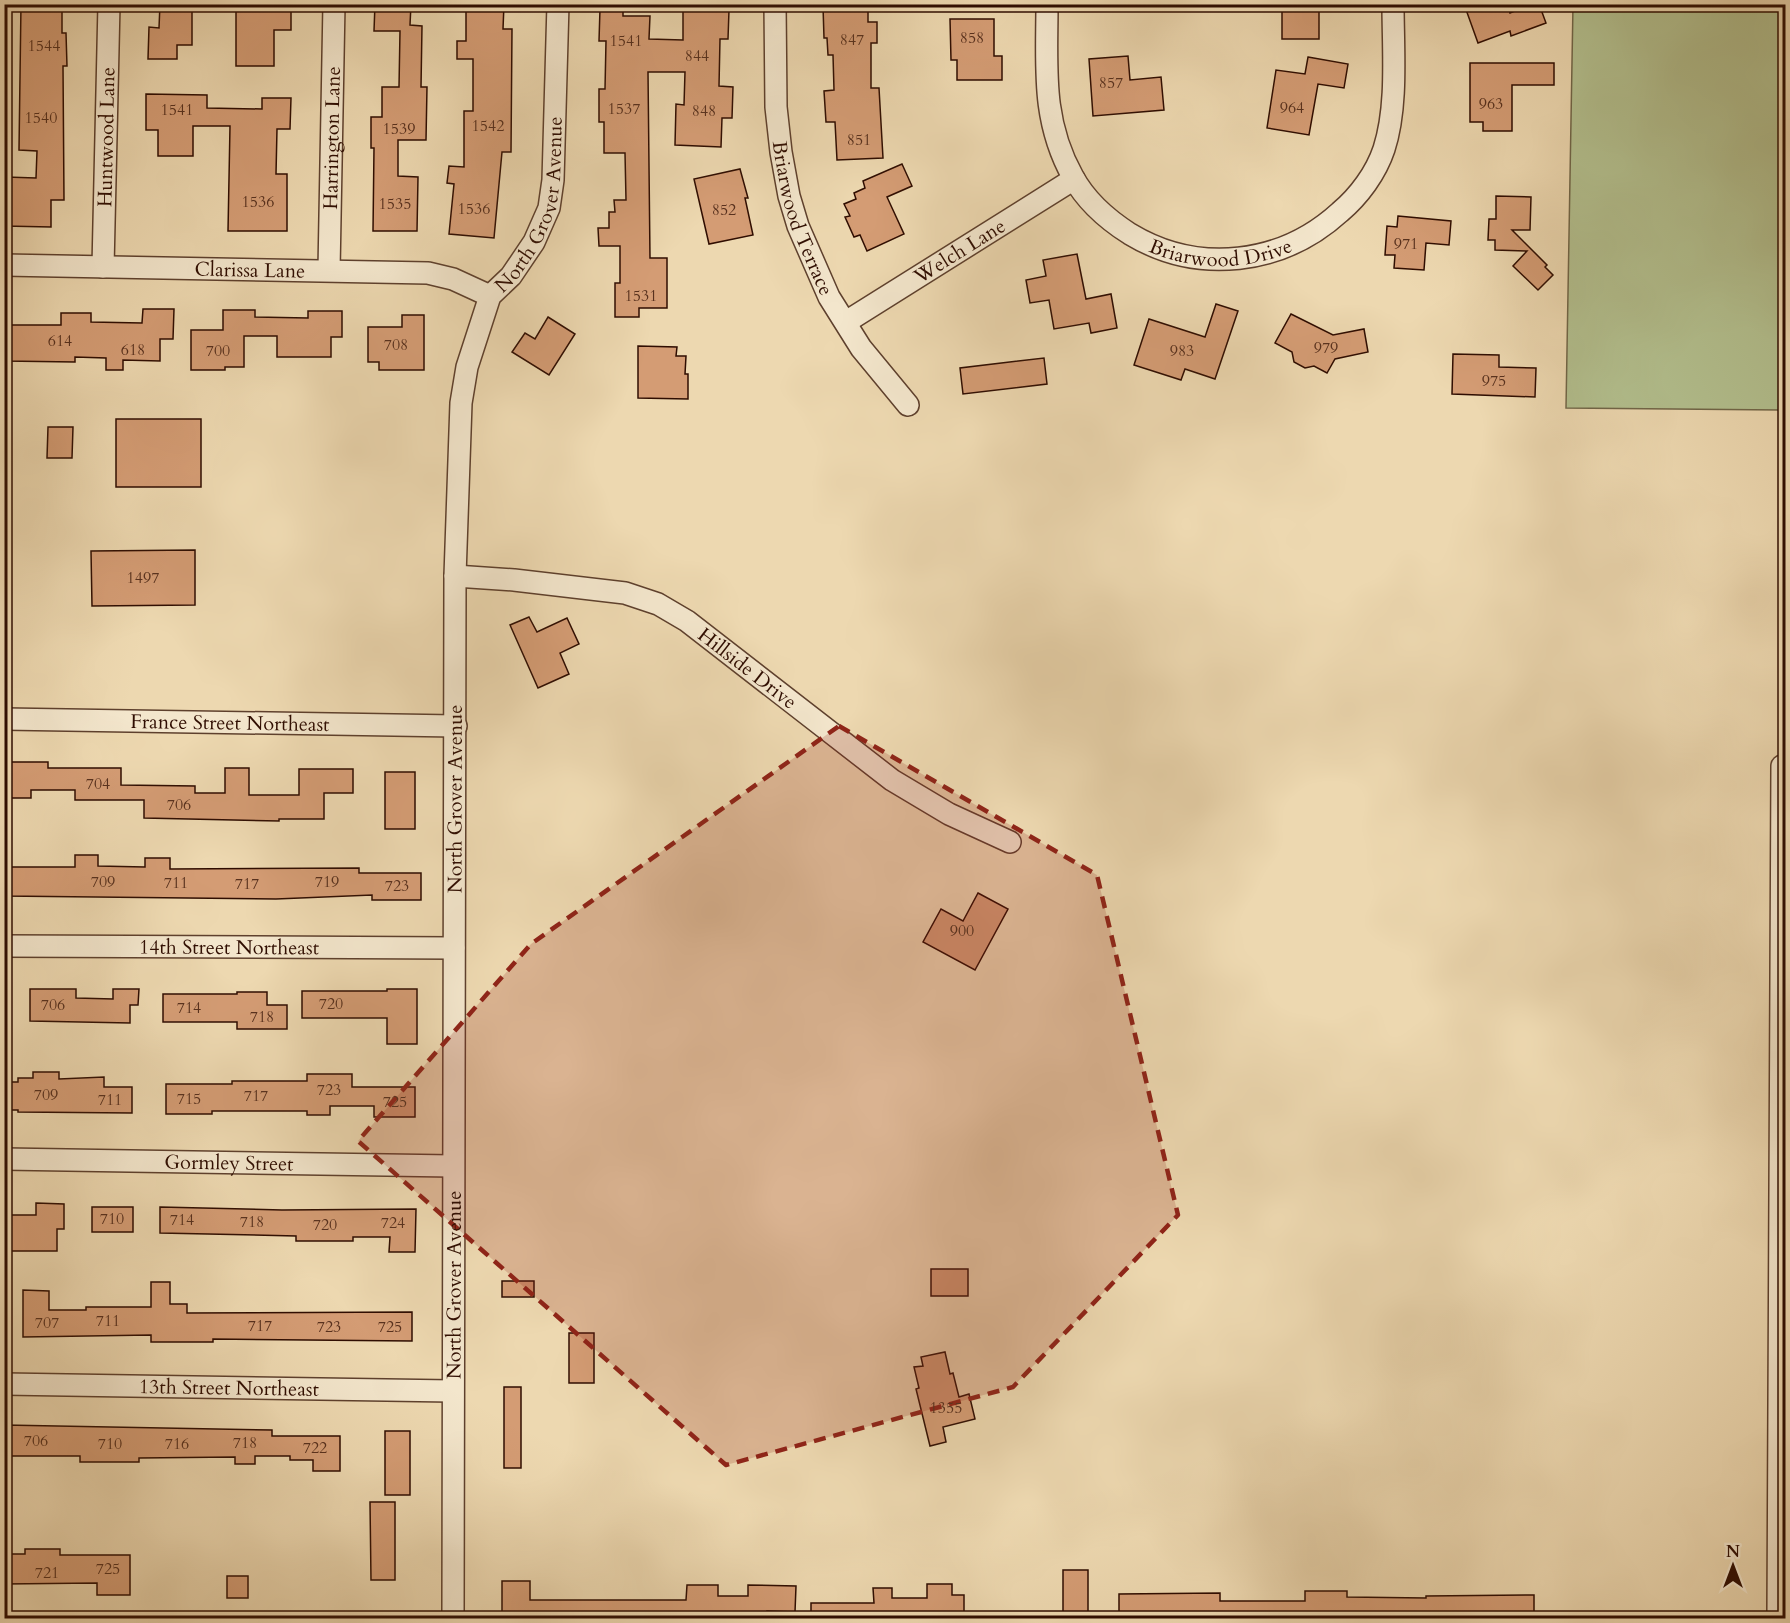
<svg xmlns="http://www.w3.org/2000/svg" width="1790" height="1623" viewBox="0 0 1790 1623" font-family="Cardo,serif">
<rect width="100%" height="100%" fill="#edd8b0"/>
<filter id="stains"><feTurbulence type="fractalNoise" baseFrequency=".00333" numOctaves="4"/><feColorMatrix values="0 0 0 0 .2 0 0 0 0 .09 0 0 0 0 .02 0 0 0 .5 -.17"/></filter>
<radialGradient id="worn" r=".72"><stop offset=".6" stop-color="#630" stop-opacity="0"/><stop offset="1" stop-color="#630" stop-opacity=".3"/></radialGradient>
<polygon fill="#b3c08f" stroke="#716648" stroke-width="1.5" points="1573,5 1785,5 1785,410 1566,408"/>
<g fill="#d49c74" stroke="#2f0d01" stroke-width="1.5">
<polygon points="21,4 62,4 62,33 66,33 67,66 63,66 64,200 51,200 51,227 4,226 6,177 36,178 37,151 19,150"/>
<polygon points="160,4 192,4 192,45 177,45 177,59 148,59 149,27 159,28"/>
<polygon points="266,4 291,4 291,30 274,30 274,66 236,66 236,9 266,9"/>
<polygon points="375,4 411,4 410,25 422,26 421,87 427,87 426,140 398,140 398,176 418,177 417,231 373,231 374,148 371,148 371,117 382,117 382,87 399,87 400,31 374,31"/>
<polygon points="466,4 504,4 503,29 512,29 511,152 502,152 494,238 449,234 454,184 447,183 449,166 464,167 464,111 473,111 473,59 457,59 457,41 466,41"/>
<rect x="1282" y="4" width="37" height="35"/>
<polygon points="1464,4 1507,4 1510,13 1532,4 1539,4 1546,23 1511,36 1510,31 1478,43"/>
<polygon points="823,6 868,6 868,22 877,22 877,43 871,43 871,88 879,88 883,158 837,160 835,122 826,122 824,91 834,90 833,55 828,55 827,38 824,38"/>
<polygon points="600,9 623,9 623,16 650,16 649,39 683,40 683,9 729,10 728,39 720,39 719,86 733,87 732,118 722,118 721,147 675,145 676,104 684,105 685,72 648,72 650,258 667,258 667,308 639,308 639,317 615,317 615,283 620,283 620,246 599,246 598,228 609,228 609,212 615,212 614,200 626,200 625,153 604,153 604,122 599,122 599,89 605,89 606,41 599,41"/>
<polygon points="950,19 994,19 994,56 1002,56 1002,80 957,80 957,60 951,60"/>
<polygon points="1128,56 1130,80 1161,77 1164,110 1093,116 1089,59"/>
<polygon points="1308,57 1348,64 1344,88 1318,84 1309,135 1267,128 1276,70 1305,74"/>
<polygon points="1470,63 1554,63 1554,85 1512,85 1512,131 1483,131 1483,122 1470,122"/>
<polygon points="146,94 207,95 207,108 262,109 262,98 291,98 290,129 277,129 276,174 287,174 287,231 228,231 230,126 193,126 193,156 158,156 158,130 146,130"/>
<polygon points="902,164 912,186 887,197 904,234 867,251 860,235 854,237 845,217 850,216 844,204 856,199 854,193 865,188 863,181"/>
<polygon points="740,169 748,198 745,198 753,235 709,244 694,179"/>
<polygon points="1496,196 1531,197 1530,230 1512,230 1547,265 1545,267 1553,275 1538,290 1513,266 1527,251 1495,250 1495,240 1488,240 1489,219 1496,219"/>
<polygon points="1398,216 1451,221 1449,245 1426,243 1424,270 1394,268 1395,255 1385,255 1387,226 1397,227"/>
<polygon points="1077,254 1086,299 1111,294 1117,328 1091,333 1089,323 1054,329 1049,300 1030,303 1026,280 1046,276 1043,260"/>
<polygon points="1216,304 1238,311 1215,379 1185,369 1181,380 1134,365 1149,319 1205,337"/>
<polygon points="143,309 174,309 173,339 160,339 160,361 123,360 123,370 106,370 106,358 75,357 75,362 4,361 4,325 61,325 61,313 91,313 91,322 142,323"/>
<polygon points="223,310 255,310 255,317 308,318 308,311 342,311 342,337 331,337 331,357 277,357 277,336 244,336 244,367 225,367 225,370 191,370 191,330 223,330"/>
<polygon points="1291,314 1333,335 1364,329 1368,352 1335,359 1327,373 1314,366 1305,368 1294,362 1292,352 1275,343"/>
<polygon points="402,315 424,315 424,370 379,370 379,362 368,362 368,327 402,327"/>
<polygon points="548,317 575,334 549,375 512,352 525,333 535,339"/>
<polygon points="638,346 677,347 676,356 686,356 685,374 688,374 688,399 638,398"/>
<polygon points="1453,354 1499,355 1499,367 1536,368 1535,397 1452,394"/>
<polygon points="1044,358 1047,384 963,394 960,368"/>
<rect x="116" y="419" width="85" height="68"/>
<polygon points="48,427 73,427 72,458 47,458"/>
<polygon points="195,550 195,605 92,606 91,551"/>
<polygon points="529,617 537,632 567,618 579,644 560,653 569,674 538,688 510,625"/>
<polygon points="4,762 48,762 48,768 121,768 121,785 195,786 195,793 225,793 225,768 249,768 249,795 299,795 299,769 353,769 353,793 324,793 324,819 279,819 279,821 144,818 144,800 75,800 75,790 31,790 31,798 4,798"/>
<rect x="385" y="772" width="30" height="57"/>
<polygon points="75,855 98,855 98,866 145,867 145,858 170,858 170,869 359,868 359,873 421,873 421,900 372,900 372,895 276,899 4,896 4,867 75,867"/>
<polygon points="978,893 1008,909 975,970 923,942 941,909 963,921"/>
<polygon points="30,989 76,989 76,998 113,999 113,989 139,989 138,1005 130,1005 130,1023 30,1021"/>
<polygon points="387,989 417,989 417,1044 387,1044 387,1018 302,1018 302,991 387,991"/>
<polygon points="237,992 267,992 267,1005 287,1005 287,1029 237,1029 237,1022 163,1022 163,994 237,994"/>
<polygon points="33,1072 59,1072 59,1079 104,1077 104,1087 132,1087 132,1113 18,1112 18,1110 4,1110 4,1082 18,1082 18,1078 33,1078"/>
<polygon points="307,1074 352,1074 352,1087 415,1087 415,1117 374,1117 374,1106 330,1106 330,1115 307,1115 307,1111 212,1111 212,1114 166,1114 166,1084 232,1084 232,1081 307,1081"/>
<polygon points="36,1203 64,1204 64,1229 57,1229 57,1251 11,1251 11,1215 36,1215"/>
<rect x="92" y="1207" width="41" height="25"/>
<polygon points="160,1207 282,1210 416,1209 415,1252 389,1252 390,1237 353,1237 353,1241 296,1241 296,1236 160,1233"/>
<rect x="931" y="1269" width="37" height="27"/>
<rect x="502" y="1281" width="32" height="16"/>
<polygon points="151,1282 170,1282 170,1304 187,1304 187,1313 412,1312 412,1341 213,1339 213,1342 151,1342 151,1335 23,1337 23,1290 49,1291 49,1310 86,1310 86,1307 151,1307"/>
<rect x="569" y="1333" width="25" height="50"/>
<polygon points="945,1352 950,1374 953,1373 959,1397 969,1394 975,1419 943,1427 946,1442 930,1446 916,1389 919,1388 914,1367 923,1366 921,1357"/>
<rect x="504" y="1387" width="17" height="81"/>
<polygon points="4,1425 272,1430 272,1436 340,1436 340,1471 313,1471 313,1460 290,1460 290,1456 255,1456 255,1464 235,1464 235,1457 139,1458 139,1462 80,1462 80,1456 4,1456"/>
<rect x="385" y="1431" width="25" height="64"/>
<polygon points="370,1502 395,1502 395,1580 371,1580"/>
<polygon points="25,1549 60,1549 60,1555 130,1555 130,1595 97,1595 97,1583 4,1584 4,1554 25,1554"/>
<rect x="1063" y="1570" width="25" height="48"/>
<rect x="227" y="1576" width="21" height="22"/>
<polygon points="502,1581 530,1581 530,1600 686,1600 687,1585 718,1585 718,1596 748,1596 748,1585 796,1586 795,1612 767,1611 767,1618 502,1618"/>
<polygon points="927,1584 952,1584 952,1595 964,1595 964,1618 811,1618 811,1603 874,1603 873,1588 892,1588 892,1598 927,1598"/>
<polygon points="1305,1591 1347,1591 1347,1597 1426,1598 1426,1596 1534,1595 1534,1618 1119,1618 1119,1594 1220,1593 1220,1601 1305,1601"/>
</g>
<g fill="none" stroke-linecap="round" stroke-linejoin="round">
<defs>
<g id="minor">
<path id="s1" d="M775 4 776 107 781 152 789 196 798 226 829 297 861 348 908 405"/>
<path id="s2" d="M1047 4C1047 67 1041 120 1073 177 1086 201 1108 220 1130 234 1198 275 1282 265 1340 212 1359 196 1376 173 1384 149 1398 106 1393 50 1393 4"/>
<path id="s3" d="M4 265 428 273 453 279 490 296"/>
<path id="s4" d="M103 267 109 4"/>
<path id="s5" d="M329 270 334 4"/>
<path id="s6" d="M846 322 1074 179"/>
<path id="s7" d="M455 576 514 580 625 593 658 604 687 621 892 780 949 814 1010 842"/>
<path id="s8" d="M4 719 456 726"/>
<path id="s9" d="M4 946 454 948"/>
<path id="s10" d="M4 1159 453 1166"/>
<path id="s11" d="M4 1384 452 1391"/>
<path id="s12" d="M453 1618 455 576 461 403 467 367 490 296 511 276 534 242 549 208 553 180 558 4"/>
<polyline points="1778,1618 1782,766"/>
</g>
</defs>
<use href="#minor" stroke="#5e402d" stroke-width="24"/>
<use href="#minor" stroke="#f3e6cc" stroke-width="21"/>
</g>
<path fill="#8f2418" fill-opacity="0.2" stroke="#8f2418" stroke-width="4.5" stroke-dasharray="12 8" stroke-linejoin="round" d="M839 726 1097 875 1178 1215 1013 1387 726 1465 358 1141 531 944Z"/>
<g text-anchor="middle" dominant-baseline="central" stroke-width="5" stroke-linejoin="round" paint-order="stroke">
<g font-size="16" fill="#58311e">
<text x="972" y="38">858</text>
<text x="852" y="40">847</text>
<text x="626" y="41">1541</text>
<text x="44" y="46">1544</text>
<text x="697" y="56">844</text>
<text x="1111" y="83">857</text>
<text x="1491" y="104">963</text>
<text x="1292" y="108">964</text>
<text x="624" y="109">1537</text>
<text x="177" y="110">1541</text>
<text x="704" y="111">848</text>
<text x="41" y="118">1540</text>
<text x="488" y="126">1542</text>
<text x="399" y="129">1539</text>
<text x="859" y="140">851</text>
<text x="258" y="202">1536</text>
<text x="395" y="204">1535</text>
<text x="474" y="209">1536</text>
<text x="724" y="210">852</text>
<text x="1406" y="244">971</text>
<text x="641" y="296">1531</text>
<text x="60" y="341">614</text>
<text x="396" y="345">708</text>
<text x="1326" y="348">979</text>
<text x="133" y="350">618</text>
<text x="218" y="351">700</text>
<text x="1182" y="351">983</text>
<text x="1494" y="381">975</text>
<text x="143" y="578">1497</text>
<text x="98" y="784">704</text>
<text x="179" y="805">706</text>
<text x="103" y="882">709</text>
<text x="327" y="882">719</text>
<text x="176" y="883">711</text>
<text x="247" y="884">717</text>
<text x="397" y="886">723</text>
<text x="962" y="931">900</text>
<text x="331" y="1004">720</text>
<text x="53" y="1005">706</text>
<text x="189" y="1008">714</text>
<text x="262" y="1017">718</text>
<text x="329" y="1090">723</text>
<text x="46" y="1095">709</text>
<text x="256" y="1096">717</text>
<text x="189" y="1099">715</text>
<text x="110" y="1100">711</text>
<text x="395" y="1102">725</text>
<text x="112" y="1219">710</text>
<text x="182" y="1220">714</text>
<text x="252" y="1222">718</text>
<text x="393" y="1223">724</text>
<text x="325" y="1225">720</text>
<text x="108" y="1321">711</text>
<text x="47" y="1323">707</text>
<text x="260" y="1326">717</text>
<text x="329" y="1327">723</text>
<text x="390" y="1327">725</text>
<text x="946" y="1408">1355</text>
<text x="36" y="1441">706</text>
<text x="245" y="1443">718</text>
<text x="110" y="1444">710</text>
<text x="177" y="1444">716</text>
<text x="315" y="1448">722</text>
<text x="108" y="1569">725</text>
<text x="47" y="1573">721</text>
</g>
<g font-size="20" fill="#2f0d01" stroke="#f3e6cc">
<text stroke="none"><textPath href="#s4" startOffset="130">Huntwood Lane</textPath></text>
<text stroke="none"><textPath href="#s5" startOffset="132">Harrington Lane</textPath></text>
<text stroke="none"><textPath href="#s12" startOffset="1431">North Grover Avenue</textPath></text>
<text stroke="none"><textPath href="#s1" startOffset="218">Briarwood Terrace</textPath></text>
<text stroke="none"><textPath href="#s2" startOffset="354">Briarwood Drive</textPath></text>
<text stroke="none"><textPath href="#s6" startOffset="134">Welch Lane</textPath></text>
<text stroke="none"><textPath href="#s3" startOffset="246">Clarissa Lane</textPath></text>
<text stroke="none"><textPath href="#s7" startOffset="316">Hillside Drive</textPath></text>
<text stroke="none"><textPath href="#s8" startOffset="226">France Street Northeast</textPath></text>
<text stroke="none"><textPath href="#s12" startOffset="819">North Grover Avenue</textPath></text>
<text stroke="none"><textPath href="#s9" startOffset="225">14th Street Northeast</textPath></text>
<text stroke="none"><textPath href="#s10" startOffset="225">Gormley Street</textPath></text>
<text stroke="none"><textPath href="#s12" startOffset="333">North Grover Avenue</textPath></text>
<text stroke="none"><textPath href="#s11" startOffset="225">13th Street Northeast</textPath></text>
</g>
</g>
<rect width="1790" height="1623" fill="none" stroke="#edd8b0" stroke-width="24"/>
<rect x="6" y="6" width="1778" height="1611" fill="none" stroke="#2f0d01" stroke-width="3"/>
<rect x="12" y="12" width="1766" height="1599" fill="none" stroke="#2f0d01" stroke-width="1.5"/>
<g transform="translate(1733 1566)" stroke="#f3e6cc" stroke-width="4.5" paint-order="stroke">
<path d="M0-4.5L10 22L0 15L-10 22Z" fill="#2f0d01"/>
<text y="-9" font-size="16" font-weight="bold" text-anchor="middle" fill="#2f0d01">N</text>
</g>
<rect width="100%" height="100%" filter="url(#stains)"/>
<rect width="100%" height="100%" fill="url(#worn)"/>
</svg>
